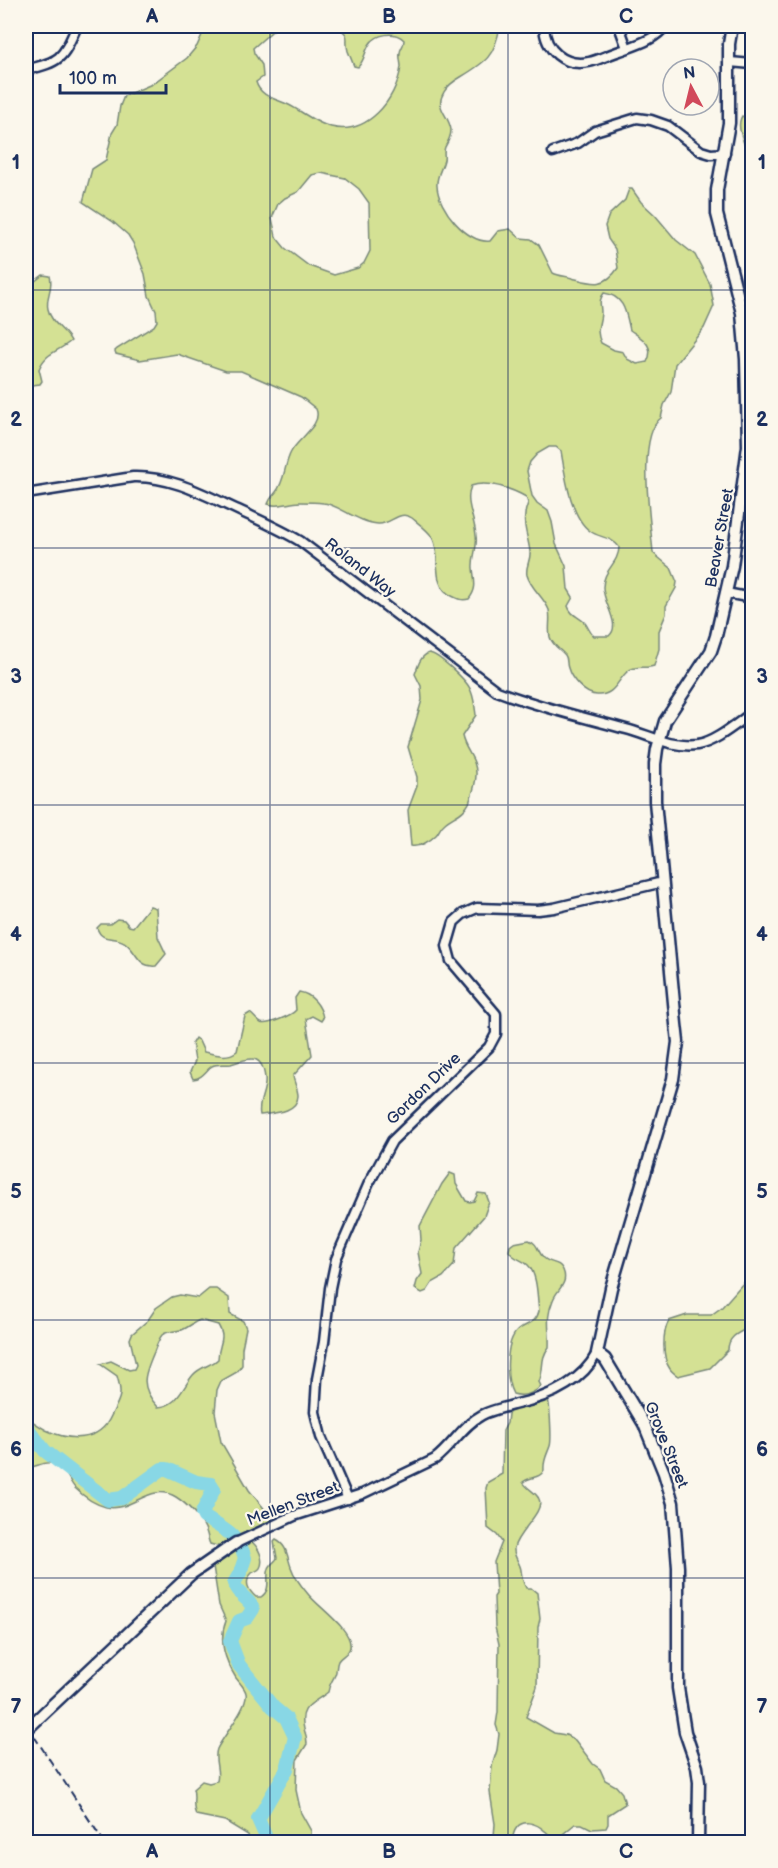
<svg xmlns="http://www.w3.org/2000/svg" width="778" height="1868" viewBox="0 0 778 1868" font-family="'Balsamiq Sans',sans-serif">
<rect width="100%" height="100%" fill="#fbf7ec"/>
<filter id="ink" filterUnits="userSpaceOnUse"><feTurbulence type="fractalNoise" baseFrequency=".0167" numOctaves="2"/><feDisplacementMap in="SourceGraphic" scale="12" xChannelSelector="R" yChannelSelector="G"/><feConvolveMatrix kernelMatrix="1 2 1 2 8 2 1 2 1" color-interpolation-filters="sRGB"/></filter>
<g filter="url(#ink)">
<g fill="#d4e194" stroke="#788879" stroke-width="1.5" fill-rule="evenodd">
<path d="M206 26H278L253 48 254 53 262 65 263 77 256 82C260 97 277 99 289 105 303 112 315 123 331 127 367 136 396 100 401 67 401 62 399 58 400 53 400 48 404 47 404 40 395 31 376 33 369 45 364 53 365 60 358 67L354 66C352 61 350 56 348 51 344 37 353 37 336 26H500C495 56 486 62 461 77 454 81 448 85 444 92 434 109 449 114 451 130 451 136 448 142 445 147 443 151 445 156 444 160 442 169 436 176 437 186 438 208 467 244 490 241L498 231 510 229 520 238 531 239 539 245 553 273C559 276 565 276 572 278 592 283 604 289 618 268L615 249 608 239 605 226 609 215 625 200 629 189H632L641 202 655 215 676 240 695 255 710 284 714 306 704 328 675 364 671 392 664 405 661 418C636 436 651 524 653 553L671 568 677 582 676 588 666 606V614L659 631V649L654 666C646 669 635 665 628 671 617 680 615 696 597 695 585 695 571 679 568 668 566 663 568 659 565 655 560 649 552 645 550 637 548 628 551 619 549 610 544 597 531 589 527 575 525 567 531 560 530 552 528 534 520 523 528 503L526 497C512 489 488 480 471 486 464 502 475 518 476 536 478 548 472 556 473 568 474 580 478 588 469 599 462 601 458 599 452 596 429 585 443 556 432 537 429 531 418 523 412 518 399 509 391 525 378 524 358 523 336 503 323 503 315 502 308 502 300 502 289 502 279 508 268 504 270 498 272 497 276 492 285 481 284 465 291 452 298 438 323 425 316 409L301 397 241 371H226L177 354 140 360 116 354 115 351 117 349 154 326 157 321 156 311 149 296 145 274 133 243 128 235 112 221 83 202 92 169 106 160 112 133 117 125 120 106 124 96 152 84 187 58 197 46ZM321 173 345 178 359 189 369 203 370 251 364 263 358 268 334 275 309 266 285 248 276 237 272 218 278 204 285 198 298 192 312 175ZM604 293C625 296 626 314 630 330 641 338 656 345 647 362L637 364 627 359 623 352 614 350 601 343C595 329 600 326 601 313 601 304 598 301 604 293ZM549 447H556L561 451C565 474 570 517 590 531 599 538 611 536 619 547 619 563 603 570 603 587 603 604 622 625 609 636H594C589 632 589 628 585 623 579 616 571 616 568 606L573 597 568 589 566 566 556 544 552 522 548 511 537 503 532 496 527 471 530 462 537 454Z"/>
<path d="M742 116 752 120V183C745 170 748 167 747 154 745 142 735 127 742 116Z"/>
<path d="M43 275 50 276C54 287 45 298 48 309 51 324 65 329 71 341 58 352 46 352 39 369L42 381 40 384 32 385 26 381V286L31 284Z"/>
<path d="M429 653C438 654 468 681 471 691 474 698 475 707 476 715L462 736C465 751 477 759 476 775 476 784 472 795 469 803 464 814 451 817 444 824 440 827 439 832 436 835 430 841 419 848 411 846L408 810 417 786V777L408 747 422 700 421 686 415 674C418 666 420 656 429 653Z"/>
<path d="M150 906 156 908 158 937 166 954 156 966C137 968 137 950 124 942 114 935 102 943 97 928L101 924H110L117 919 124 920 129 926 133 927Z"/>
<path d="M299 992C312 994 321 1006 323 1018L321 1021 312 1016 306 1019 312 1055 293 1076C294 1083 298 1089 298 1096 297 1113 273 1113 260 1115 257 1102 267 1090 265 1078 262 1052 249 1058 231 1064 225 1065 217 1063 212 1066 205 1071 203 1078 193 1079L190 1072 195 1061 192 1043 195 1038 199 1041 204 1052C215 1054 227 1059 237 1051L245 1016 250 1013C254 1016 257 1021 261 1023 267 1026 292 1015 296 1010L295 998Z"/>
<polygon points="450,1173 455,1175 456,1184 466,1201 470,1202 474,1201 478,1193 486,1194 489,1202 484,1216 456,1248 454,1265 443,1277 432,1283 427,1291 422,1293 415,1289 417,1281 422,1274 418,1252 421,1240 420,1226 442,1184"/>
<path d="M529 1240C539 1244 537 1252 544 1258 550 1264 559 1261 563 1270 569 1284 557 1289 553 1300 545 1319 550 1328 549 1347 539 1360 545 1368 539 1382L541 1386C534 1394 523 1397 513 1394 505 1380 505 1341 518 1330 527 1323 536 1324 539 1311 537 1298 538 1275 528 1265 522 1259 513 1259 509 1251L510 1246 514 1243Z"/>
<path d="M752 1273V1326C741 1332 728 1335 728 1350L710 1368 678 1376C675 1374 672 1372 670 1369 662 1358 662 1332 669 1321L687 1315H711L722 1307Z"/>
<path d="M209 1289H216L229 1298 230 1314 243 1321 246 1328 242 1348V1365L237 1372 221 1381 217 1390 215 1412 221 1442 249 1490 271 1517 270 1521 244 1538H235L221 1547 210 1544C208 1540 208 1536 206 1531 202 1519 187 1504 176 1497 150 1481 132 1513 106 1507 94 1504 84 1497 75 1488 67 1479 65 1464 50 1463 45 1462 37 1466 32 1467L26 1463V1418C33 1421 39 1426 46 1430 69 1441 99 1443 111 1416 120 1398 123 1396 117 1376L100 1364 111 1361 129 1370 134 1369 136 1365 130 1339 132 1334 148 1320 156 1308 172 1297 180 1295 198 1298ZM200 1320 218 1325C227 1340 218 1343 218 1359 211 1366 201 1366 193 1375 182 1388 178 1406 158 1407 139 1387 144 1375 154 1352 156 1347 158 1340 162 1335 168 1330 178 1332 184 1329 190 1326 194 1322 200 1320Z"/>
<path d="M545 1400H548C550 1404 552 1441 550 1446 547 1455 543 1460 544 1470 540 1479 530 1476 523 1482 527 1489 536 1492 539 1499 545 1512 517 1532 514 1548 513 1557 520 1562 521 1570 522 1577 522 1581 526 1588H531L537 1593 540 1619 538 1627 537 1687 526 1717 554 1733 566 1735 575 1740 593 1764 600 1769 605 1780 616 1786 622 1793 625 1804 608 1815V1824L606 1828 592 1829 582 1824H575L558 1838 553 1839C539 1821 515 1813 512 1842H483L494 1836 495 1824 490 1792 492 1766 497 1750 499 1734 496 1725 498 1712 499 1644 495 1627 494 1597 496 1594 494 1562 502 1542 497 1535 488 1528 486 1488 488 1482 502 1474 503 1431 507 1423 508 1414 511 1410Z"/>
<path d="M276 1540C287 1545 287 1556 291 1567 294 1576 302 1587 308 1594 318 1607 353 1630 350 1647 349 1654 341 1656 338 1661 336 1665 337 1671 335 1675 332 1682 329 1684 328 1692 313 1704 298 1706 304 1729 306 1734 307 1738 307 1744L297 1760 296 1790 301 1813 311 1831V1842H250L248 1835 225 1821 196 1815C191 1804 196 1798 193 1789L202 1781 209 1783 217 1781C220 1770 213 1759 217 1749 223 1736 249 1706 246 1693 245 1688 239 1682 236 1678 225 1660 218 1641 226 1621L219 1605 213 1566 214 1563 241 1544 252 1542C258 1547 265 1559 260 1568 259 1570 254 1572 252 1573 243 1582 249 1591 256 1597H261C274 1588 263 1574 271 1565 273 1562 276 1561 277 1558L274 1542Z"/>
</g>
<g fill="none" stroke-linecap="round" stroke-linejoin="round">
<path stroke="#88d7e5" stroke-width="14" d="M26 1426 45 1451 108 1500 122 1498 162 1469H167L196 1482 211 1484 214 1489 202 1513 204 1517C223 1529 239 1535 245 1558L240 1573 234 1583C238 1597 249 1597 253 1609L247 1618 239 1621 230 1641 239 1665 273 1707 286 1718 295 1737 287 1769 258 1819 268 1842"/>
<defs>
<g id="minor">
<path d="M544 26C545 50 564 67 589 62 599 60 610 54 620 51 636 45 655 40 665 26"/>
<polyline points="619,26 627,48"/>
<polyline points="730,62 752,64"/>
<path d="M26 70C62 61 62 59 77 26"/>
<polyline points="553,152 578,143 595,131 637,118 651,120 668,126 701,151 711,154 725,153"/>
<path d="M26 494 133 477C171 476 205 495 238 510 259 520 280 529 300 541L497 691C539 707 582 717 626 729 649 735 671 748 697 745 716 742 737 723 752 713"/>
<polyline points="726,593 752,598"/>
<polyline points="348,1499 321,1437 315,1412 317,1379 324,1342 330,1288 336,1259 369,1183 392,1141 489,1047 496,1034 496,1014 451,961 447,946 454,922 463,914 477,908 538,910 554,908 663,882"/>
<path d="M236 1543 294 1516 362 1494 435 1459C452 1446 463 1425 482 1415 491 1410 503 1408 513 1405 546 1398 581 1384 597 1353"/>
</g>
<g id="tertiary">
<polyline points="26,1730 191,1574 236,1543"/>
<polyline points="698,1842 699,1782 697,1767 685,1732 678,1688 678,1567 673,1503 664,1473 644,1424 605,1359 597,1353 611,1288 673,1079 678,1042 676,1024 655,801 655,764 657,749 665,721 711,651 716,636 732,566 748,446 746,359 742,313 717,214 717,190 729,123 729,44 732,26"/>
</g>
</defs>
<use href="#minor" stroke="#1b2f5e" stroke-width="13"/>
<use href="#tertiary" stroke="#1b2f5e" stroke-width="15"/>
<use href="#minor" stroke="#fbf7ec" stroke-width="8"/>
<use href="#tertiary" stroke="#fbf7ec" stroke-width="10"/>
<polyline stroke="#1b2f5e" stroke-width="2" stroke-dasharray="9 4.5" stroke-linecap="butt" points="26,1724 104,1842"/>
</g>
</g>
<path fill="none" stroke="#1b2f5e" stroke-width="1.5" stroke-opacity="0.55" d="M270 26V1842M508 26V1842M26 290H752M26 548H752M26 805H752M26 1063H752M26 1320H752M26 1578H752"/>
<g text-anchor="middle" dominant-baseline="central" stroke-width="4.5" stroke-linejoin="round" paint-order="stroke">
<g font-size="16" fill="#1b2f5e" stroke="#fbf7ec">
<text transform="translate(720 538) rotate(-80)">Beaver Street</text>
<text transform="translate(360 568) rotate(38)">Roland Way</text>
<text transform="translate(424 1089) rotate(-44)">Gordon Drive</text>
<text transform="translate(666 1445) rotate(68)">Grove Street</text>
<text transform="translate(293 1504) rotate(-21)">Mellen Street</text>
</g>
</g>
<rect width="778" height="1868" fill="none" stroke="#fbf7ec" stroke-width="66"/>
<g transform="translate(691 87) rotate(353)"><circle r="28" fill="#fbf7ec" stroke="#a1a7b3" stroke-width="1.5"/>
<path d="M0-4.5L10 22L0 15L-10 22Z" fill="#d1495b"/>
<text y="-9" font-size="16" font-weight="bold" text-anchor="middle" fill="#1b2f5e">N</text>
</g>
<path d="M60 84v9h106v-9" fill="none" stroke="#1b2f5e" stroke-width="3"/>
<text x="69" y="84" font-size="18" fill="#1b2f5e" stroke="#fbf7ec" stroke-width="4.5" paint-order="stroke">100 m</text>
<rect x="33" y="33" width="712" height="1802" fill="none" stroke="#1b2f5e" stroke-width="2"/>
<g font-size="20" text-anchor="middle" font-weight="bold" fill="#1b2f5e">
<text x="152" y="23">A</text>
<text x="389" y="23">B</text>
<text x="626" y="23">C</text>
<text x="16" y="169">1</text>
<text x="762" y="169">1</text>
<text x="16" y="426">2</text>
<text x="762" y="426">2</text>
<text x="16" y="683">3</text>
<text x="762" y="683">3</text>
<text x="16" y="941">4</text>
<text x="762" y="941">4</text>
<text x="16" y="1198">5</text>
<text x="762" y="1198">5</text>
<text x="16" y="1456">6</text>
<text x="762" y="1456">6</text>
<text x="16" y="1713">7</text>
<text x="762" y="1713">7</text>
<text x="152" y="1858">A</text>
<text x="389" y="1858">B</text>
<text x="626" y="1858">C</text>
</g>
</svg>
